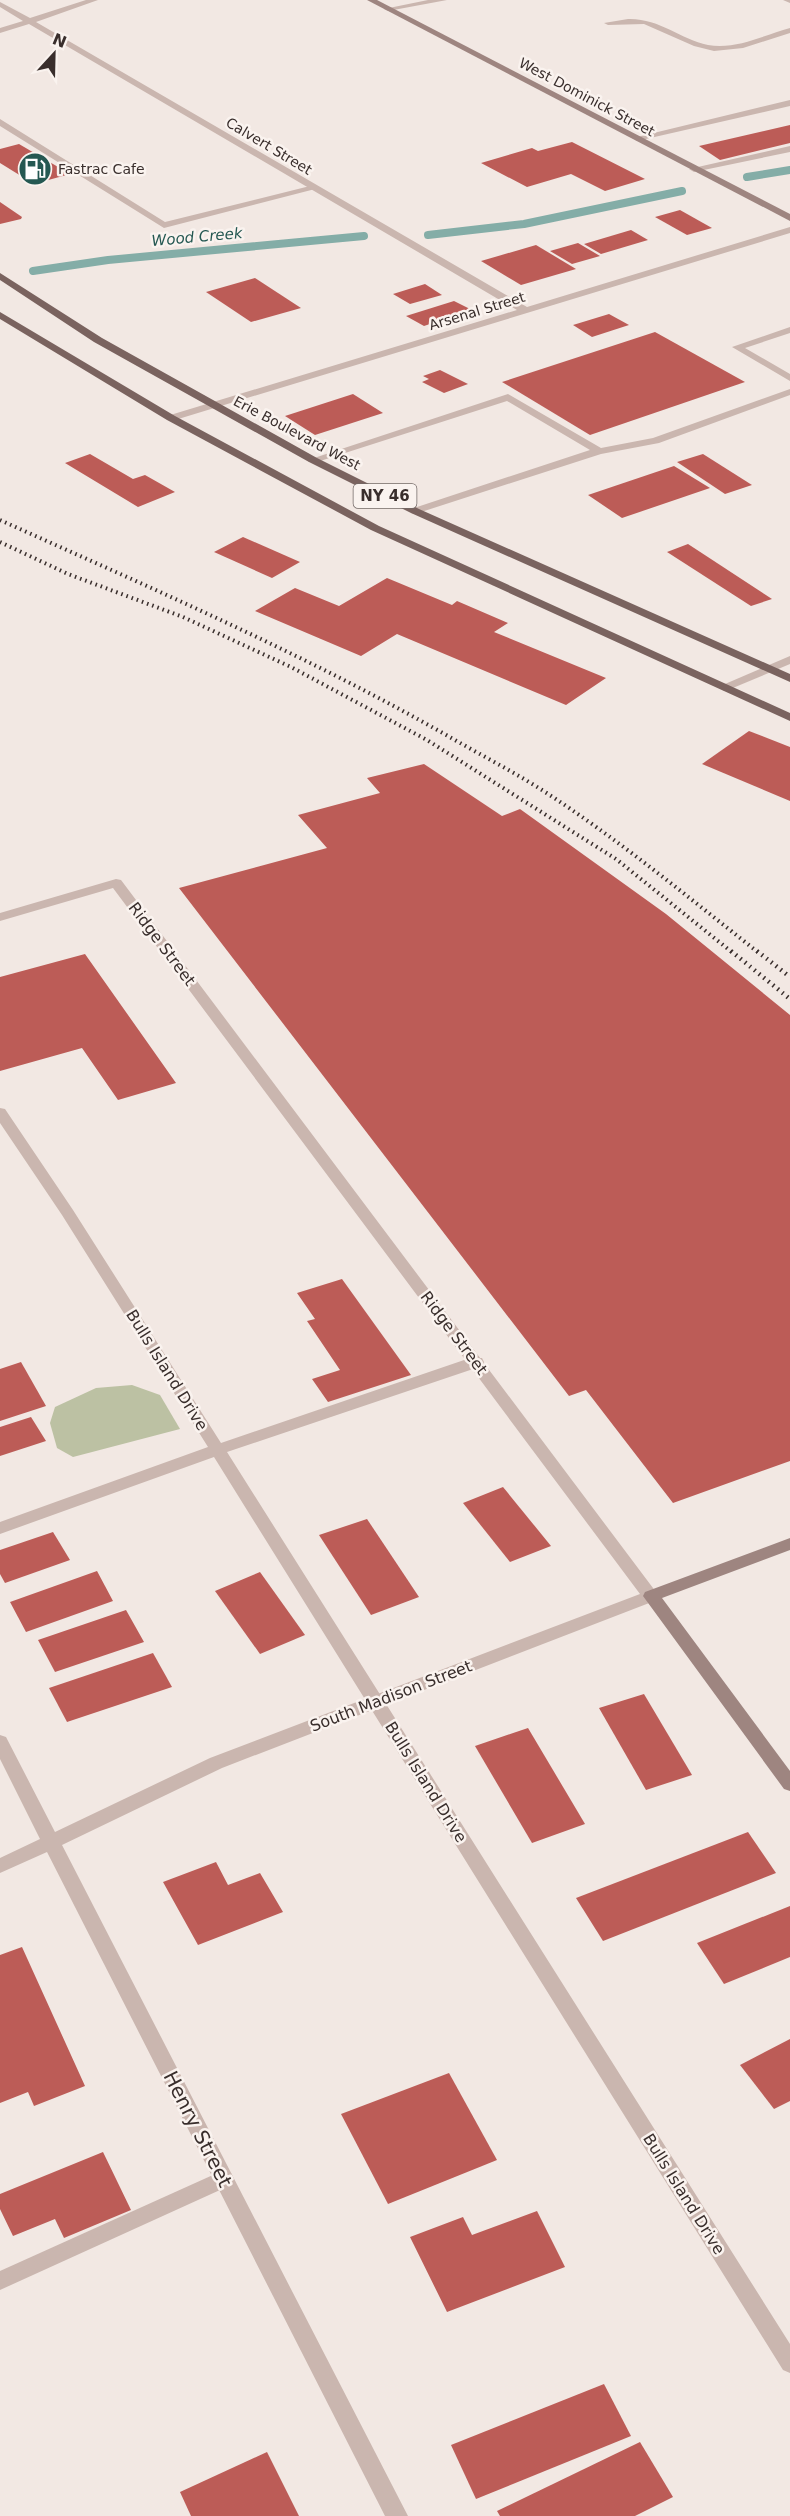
<svg xmlns="http://www.w3.org/2000/svg" width="790" height="2516" viewBox="0 0 790 2516" font-family="'DejaVu Sans',sans-serif">
<rect width="100%" height="100%" fill="#f2e8e3"/>
<polygon fill="#bcc1a3" points="132,1385 160,1395 180,1429 73,1457 57,1448 50,1423 55,1407 96,1388"/>
<g fill="none" stroke-linecap="round" stroke-linejoin="round">
<g stroke="#84ada7" stroke-width="8">
<polyline points="747,177 790,170"/>
<polyline points="428,235 524,224 682,191"/>
<polyline points="33,271 108,260 364,236"/>
</g>
</g>
<g fill="#bc5c57">
<polygon points="790,125 790,143 720,160 699,146"/>
<polygon points="572,142 645,179 605,191 571,174 527,187 481,163 532,148 538,151"/>
<polygon points="19,144 70,174 34,184 0,163 0,149"/>
<polygon points="0,202 22,217 21,219 0,224"/>
<polygon points="680,210 712,228 687,235 655,217"/>
<polygon points="631,230 648,240 601,254 584,244"/>
<polygon points="578,243 600,256 572,264 550,251"/>
<polygon points="536,245 576,269 521,285 481,261"/>
<polygon points="255,278 301,308 251,322 206,292"/>
<polygon points="425,284 442,295 410,304 393,294"/>
<polygon points="454,301 472,310 424,326 406,316"/>
<polygon points="609,314 629,325 592,337 573,325"/>
<polygon points="655,332 745,382 590,435 502,382"/>
<polygon points="440,370 468,384 444,393 422,382 429,379 423,376"/>
<polygon points="353,394 383,413 315,435 285,416"/>
<polygon points="90,454 133,479 145,475 175,492 138,507 65,463"/>
<polygon points="703,454 752,485 725,494 677,462"/>
<polygon points="674,466 710,488 622,518 588,495"/>
<polygon points="243,537 300,562 272,578 214,552"/>
<polygon points="688,544 772,599 751,606 667,552"/>
<polygon points="387,578 452,605 457,601 508,623 494,632 606,678 566,705 397,634 361,656 255,611 295,588 339,606"/>
<polygon points="749,731 790,747 790,801 702,764"/>
<polygon points="424,764 502,816 520,809 666,914 790,1015 790,1461 673,1503 586,1390 569,1396 179,888 327,848 298,815 380,793 367,778"/>
<polygon points="85,954 176,1083 118,1100 82,1048 0,1071 0,977"/>
<polygon points="342,1279 411,1375 328,1402 312,1379 340,1370 307,1321 315,1319 297,1293"/>
<polygon points="21,1362 46,1406 0,1421 0,1369"/>
<polygon points="31,1417 46,1441 0,1456 0,1427"/>
<polygon points="503,1487 551,1546 510,1562 463,1503"/>
<polygon points="367,1519 419,1597 371,1615 319,1535"/>
<polygon points="53,1532 70,1560 5,1583 0,1574 0,1550"/>
<polygon points="97,1571 113,1601 26,1632 10,1602"/>
<polygon points="260,1572 305,1635 260,1654 215,1591"/>
<polygon points="126,1610 144,1642 55,1672 38,1640"/>
<polygon points="153,1653 172,1687 67,1722 49,1688"/>
<polygon points="644,1694 692,1775 646,1790 599,1708"/>
<polygon points="528,1728 585,1824 532,1843 475,1746"/>
<polygon points="748,1832 776,1873 603,1941 576,1898"/>
<polygon points="216,1862 228,1885 260,1873 283,1912 198,1945 163,1882"/>
<polygon points="790,1906 790,1957 724,1984 697,1943"/>
<polygon points="22,1947 85,2086 34,2106 28,2092 0,2103 0,1955"/>
<polygon points="790,2039 790,2101 774,2109 740,2065"/>
<polygon points="449,2073 497,2160 388,2204 341,2114"/>
<polygon points="103,2152 131,2210 64,2238 55,2219 13,2236 0,2209 0,2194"/>
<polygon points="537,2211 565,2267 447,2312 410,2237 463,2217 472,2235"/>
<polygon points="604,2384 631,2436 476,2499 451,2445"/>
<polygon points="640,2442 673,2497 635,2516 500,2516 497,2511"/>
<polygon points="267,2452 299,2516 191,2516 180,2492"/>
</g>
<g fill="none" stroke-linecap="round" stroke-linejoin="round">
<g fill="#cab6af" fill-rule="evenodd">
<polygon points="783,0 790,0 790,3"/>
<path d="M628 19C659 18 680 39 708 45 736 50 764 35 790 28V33L743 48 714 51 694 46 644 24 608 25 604 23Z"/>
<polygon points="0,119 165,222 314,185 319,188 164,228 0,126"/>
<polygon points="790,146 790,152 694,172 689,169"/>
<polygon points="790,327 790,333 745,348 790,374 790,381 732,347"/>
<polygon points="790,389 790,395 659,443 601,454 415,514 411,513 411,509 590,450 507,401 317,462 309,462 308,460 508,394 601,448 653,438"/>
<polygon points="0,1108 5,1109 73,1210 221,1443 470,1358 482,1358 484,1362 482,1366 227,1452 790,2344 790,2373 783,2370 214,1457 0,1534 0,1522 208,1447 62,1215 0,1123"/>
<polygon points="224,2170 231,2173 234,2179 231,2185 0,2290 0,2271"/>
</g>
<g fill="#cab6af" fill-rule="evenodd">
<polygon points="86,0 98,0 36,22 527,307 790,227 790,233 175,420 167,420 167,416 517,310 29,24 0,33 0,28 23,21 0,7 0,2 30,18"/>
<polygon points="428,0 447,0 388,11 384,9"/>
<polygon points="790,100 790,106 637,141 633,138"/>
<polygon points="790,656 790,664 728,690 724,691 718,687"/>
<polygon points="116,879 121,880 659,1596 657,1600 222,1768 62,1845 408,2516 385,2516 47,1852 0,1873 0,1858 40,1839 0,1759 0,1735 6,1737 55,1832 210,1758 640,1594 113,888 0,921 0,913"/>
</g>
<g fill="#9e8580" fill-rule="evenodd">
<polygon points="367,0 377,0 790,214 790,221"/>
<polygon points="790,1538 790,1550 662,1598 790,1771 790,1791 784,1789 643,1596 645,1592"/>
</g>
<g fill="#7a635f" fill-rule="evenodd">
<polygon points="0,273 102,338 317,458 419,509 790,674 790,682 411,513 309,462 94,342 0,280"/>
<polygon points="0,312 175,416 379,526 790,713 790,721 371,530 167,420 0,319"/>
</g>
<g stroke="#392e2c" stroke-width="4" stroke-dasharray="1.5 4" stroke-linecap="butt">
<path d="M0 520C151 588 304 654 448 736 479 754 512 771 542 790 618 839 688 897 759 953"/>
<polyline points="0,542 68,574 183,617 291,667 427,740 616,859 733,953"/>
</g>
<g stroke="#392e2c" stroke-width="4.5" stroke-dasharray="1.5 4.5" stroke-linecap="butt">
<polyline points="731,951 790,999"/>
<polyline points="757,951 790,977"/>
</g>
</g>
<defs>
<symbol id="fuel-disc" viewBox="-11 -11 22 22"><circle r="9.5" fill="#255852" stroke="#faf3ef"/><path d="M-5.5-6h7V0h2V4h1.3V-2.5L3-4.5l.8-.8L6-3V5H2.5V1h-1V6h-7ZM-4.2-4.7v3.2H.2V-4.7Z" fill="#fff"/></symbol>
</defs>
<g fill-rule="evenodd">
<use href="#fuel-disc" x="16" y="150" width="38" height="38"/>
</g>
<g text-anchor="middle" dominant-baseline="central" stroke-width="5" stroke-linejoin="round" paint-order="stroke">
<g font-size="14" fill="#392e2c" stroke="#faf3ef">
<text transform="translate(587 97) rotate(28)">West Dominick Street</text>
<text transform="translate(269 146) rotate(31)">Calvert Street</text>
<text transform="translate(477 311) rotate(-17)">Arsenal Street</text>
<text transform="translate(297 433) rotate(28)">Erie Boulevard West</text>
</g>
<g font-size="14" fill="#392e2c" stroke="#faf3ef" text-anchor="start">
<text x="58" y="169">Fastrac Cafe</text>
</g>
<g font-size="15" font-style="italic" fill="#255852" stroke="#faf3ef">
<text transform="translate(197 237) rotate(-5)">Wood Creek</text>
</g>
<rect fill="#faf3ef" stroke="#736966" stroke-width="1.5" x="353.5" y="484" width="63" height="24" rx="4.5"/>
<g font-size="15" font-weight="bold" fill="#392e2c">
<text x="385" y="496">NY 46</text>
</g>
<g font-size="16" fill="#392e2c" stroke="#faf3ef">
<text transform="translate(162 944) rotate(53)">Ridge Street</text>
<text transform="translate(454 1333) rotate(53)">Ridge Street</text>
<text transform="translate(167 1370) rotate(58)">Bulls Island Drive</text>
<text transform="translate(391 1696) rotate(-21)">South Madison Street</text>
<text transform="translate(426 1782) rotate(58)">Bulls Island Drive</text>
<text transform="translate(684 2194) rotate(58)">Bulls Island Drive</text>
</g>
<g font-size="20" fill="#392e2c" stroke="#faf3ef">
<text transform="translate(198 2129) rotate(63)">Henry Street</text>
</g>
</g>
<g transform="translate(54 54) rotate(22)" stroke="#faf3ef" stroke-width="4.5" paint-order="stroke">
<path d="M0-4.5L10 22L0 15L-10 22Z" fill="#392e2c"/>
<text y="-9" font-size="16" font-weight="bold" text-anchor="middle" fill="#392e2c">N</text>
</g>
</svg>
